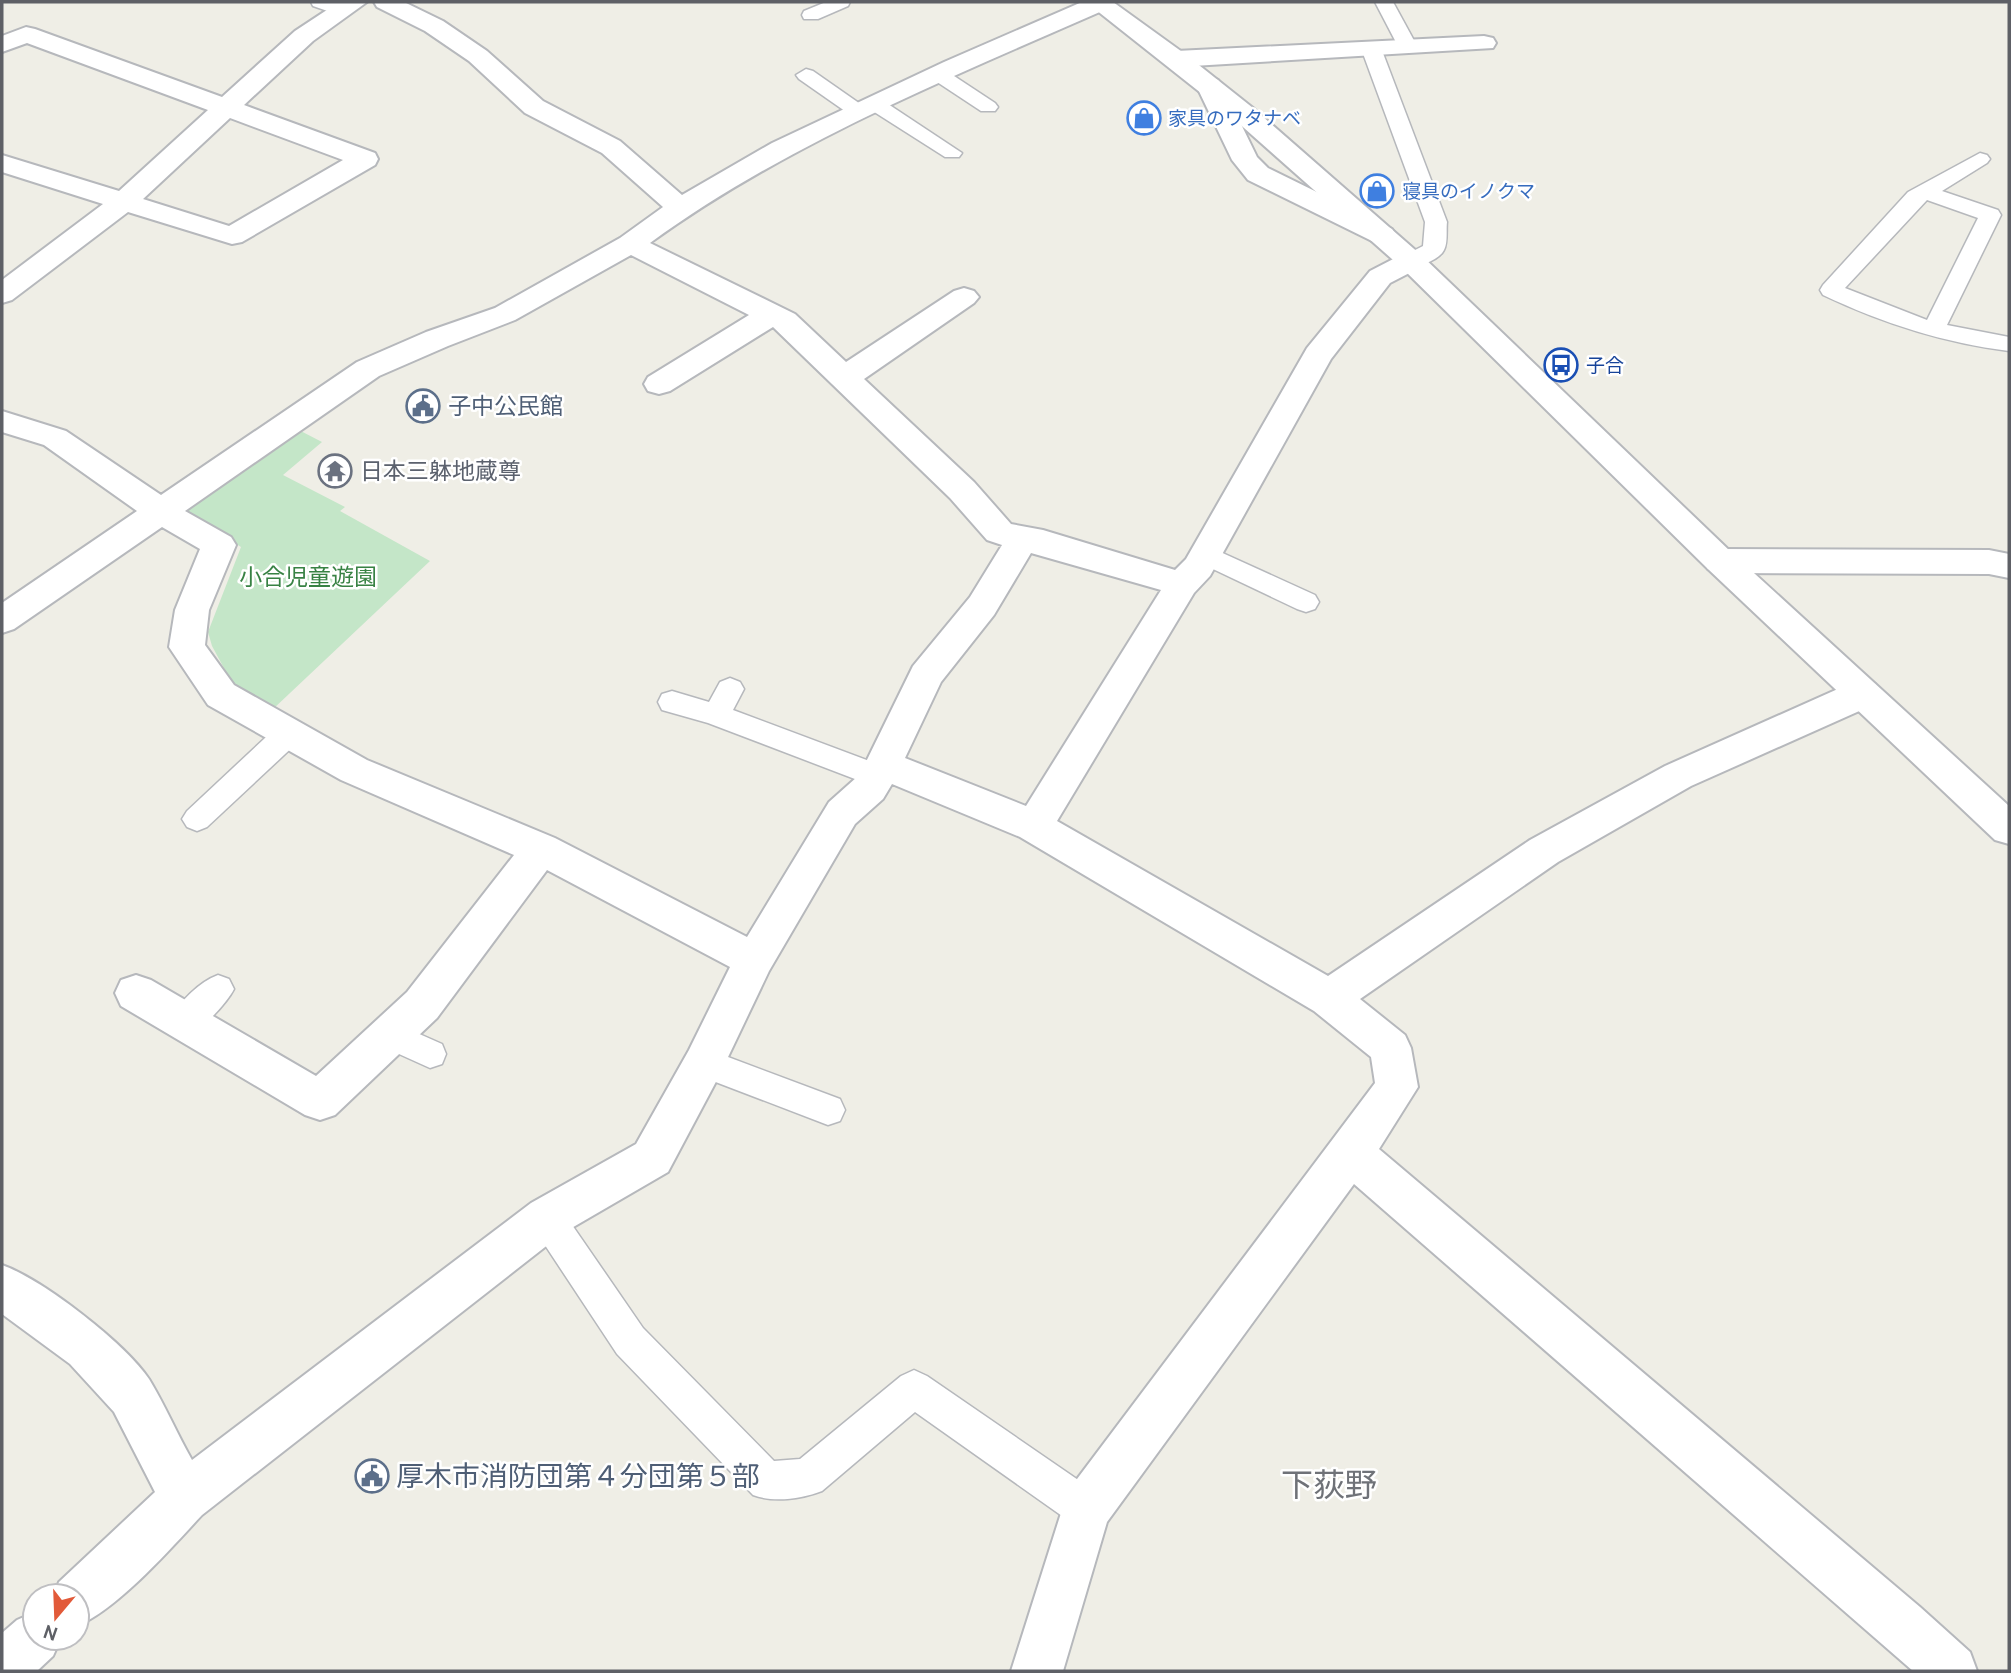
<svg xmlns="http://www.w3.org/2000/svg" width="2011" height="1673" viewBox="0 0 2011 1673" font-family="Cabin,'Noto Sans JP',sans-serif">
<rect width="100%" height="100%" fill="#efeee6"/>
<polygon fill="#c4e6c8" points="293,427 322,442 283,475 345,507 340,511 430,561 272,710 238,694 212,646 208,632 241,547 188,513 188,499"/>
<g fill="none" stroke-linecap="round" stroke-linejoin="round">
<defs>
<g id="service">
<path d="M311 2C325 2 341 0 351 10L342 16 313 6Z"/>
<polygon points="826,2 850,2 848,6 818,19 804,19 802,15 804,11"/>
<polygon points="1375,2 1393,2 1417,46 1414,50 1400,50"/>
<path d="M1371 42 1381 48 1447 222C1446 230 1448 243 1444 250 1438 262 1414 268 1403 266L1400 261 1403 256 1423 246 1425 222 1361 48Z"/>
<polygon points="938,68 945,70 995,103 998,107 995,111 981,111 931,78 928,74"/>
<polygon points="806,69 813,71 866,108 869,112 866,116 852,116 799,79 796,75"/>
<polygon points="875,98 882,100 962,153 959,157 945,157 868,108 865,104 868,100"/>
<path d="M1980 153 1987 155 1990 159 1987 163 1942 191 1998 210 2001 215 1947 325 2009 337V351C1944 343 1882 323 1823 295L1820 290 1823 285 1908 192ZM1927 200 1978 218 1927 320 1845 288Z"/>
<polygon points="1205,545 1315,595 1319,602 1315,609 1306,612 1297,609 1196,561 1192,554 1196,547"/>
<polygon points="730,678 740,682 744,689 733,710 888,768 892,776 888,784 878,787 868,784 708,723 662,710 658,702 662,694 672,691 709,702 720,682"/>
<polygon points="289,722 299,725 303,733 299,741 207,827 197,831 187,827 182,819 187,811 279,725"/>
<path d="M218 975 229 979 234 989C228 1001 199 1035 185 1035 182 1035 178 1032 175 1031L170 1021C178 1003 199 982 218 975Z"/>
<polygon points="390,1021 442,1044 446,1054 442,1064 430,1068 379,1045 374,1035 379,1025"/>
<polygon points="704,1048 840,1099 845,1110 840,1121 828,1125 692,1073 688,1063 692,1053"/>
<path d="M547 1202 559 1206 643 1328 774 1461 800 1459 901 1376 914 1370 927 1376 1100 1495 1105 1509 1100 1523 1086 1528 1072 1523 915 1412 822 1491C801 1499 774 1503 753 1495L617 1354 535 1230 530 1218 535 1206Z"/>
</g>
<g id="minor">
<path d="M339 2H367L313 41 244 105 375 153 378 159 375 165 242 242 232 244 128 212 12 300 2 303V280L103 204 2 172V155L119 191 208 110 27 43 2 52V36L26 27 35 29 222 97 295 31ZM230 118 343 160 229 226 143 199Z"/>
<path d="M374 2H404L443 21 487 51 543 101 620 141 682 195 772 143 944 62 1082 2H1111L1109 8C952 77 789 142 650 243L795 314 846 362 954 291 964 288 974 291 979 297 974 303 864 379 974 482 1011 524 1043 530 1175 570 1186 559 1307 348 1370 271 1401 255 1411 252 1421 255 1425 261 1421 267 1390 283 1331 359 1210 576 1194 593 1057 821 1328 976 1530 840 1665 766 1849 684 1862 680 1875 684 1880 694 1875 704 1691 786 1558 862 1360 999 1405 1035 1411 1048 1418 1087 1379 1149 1920 1607 1970 1652 1977 1671H1913L1354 1184 1107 1522 1063 1671H1011L1068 1491 1375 1083 1371 1057 1314 1011 1020 837 892 784 883 799 855 824 769 971 719 1076 668 1172 563 1233 202 1515C170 1549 119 1608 77 1626V1596H53L59 1582 155 1492 114 1412 70 1364 2 1314V1265C42 1279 125 1343 149 1379 165 1405 177 1434 192 1460L531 1203 636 1144 689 1050 730 967 547 870 437 1018 335 1115 320 1120 305 1115 121 1006 115 993 121 980 136 975 151 980 316 1076 407 992 514 855 341 780 208 705 169 647 175 610 200 549 162 527 14 629 2 633V603L137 511 44 445 2 432V411L66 431 161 495 357 362 426 332 495 308 620 238 663 207 602 153 525 113 469 61 425 31 377 7ZM631 255 749 315 648 377 644 384 648 391 659 394 670 391 773 327 950 498 987 540 1002 545 970 597 913 666 863 768 857 777 829 802 747 937 555 838 367 760 234 685 205 645 209 610 236 545 231 537 185 511 379 376 448 346 515 320ZM1031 553 1161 590 1026 806 905 758 941 682 994 615Z"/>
<polygon points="1484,36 1493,38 1496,43 1493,48 1176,67 1167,64 1163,59 1167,54 1176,51"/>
<polygon points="1209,77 1218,80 1222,85 1257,157 1268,168 1392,229 1396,235 1392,241 1382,243 1372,241 1248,180 1232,160 1196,85 1200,80"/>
<polygon points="1720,549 1989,550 2009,554 2009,578 1989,574 1720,573 1708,569 1703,561 1708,553"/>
<polygon points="35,1612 35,1638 61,1638 53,1656 37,1671 2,1671 2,1633 17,1620"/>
</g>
<polygon id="tertiary" points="1086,2 1113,2 1185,54 1253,108 1421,255 1732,553 2009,806 2009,844 1995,840 1708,569 1401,267 1235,120"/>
</defs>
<use href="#service" stroke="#b6b8bc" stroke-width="3"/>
<use href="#minor" stroke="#b6b8bc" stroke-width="4"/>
<use href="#tertiary" stroke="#b6b8bc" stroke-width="4"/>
<use href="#service" fill="#fff" fill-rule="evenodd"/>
<use href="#minor" fill="#fff" fill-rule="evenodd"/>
<use href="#tertiary" fill="#fff" fill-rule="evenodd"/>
</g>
<defs>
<symbol id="shop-ring" viewBox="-11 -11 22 22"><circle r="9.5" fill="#fff" stroke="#3f7fe0" stroke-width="1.5"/><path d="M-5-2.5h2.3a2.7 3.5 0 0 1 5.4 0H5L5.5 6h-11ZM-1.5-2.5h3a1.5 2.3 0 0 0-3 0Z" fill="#3f7fe0"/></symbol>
<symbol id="bus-ring" viewBox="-11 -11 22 22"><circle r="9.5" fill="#fff" stroke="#1a4fb4" stroke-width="1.5"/><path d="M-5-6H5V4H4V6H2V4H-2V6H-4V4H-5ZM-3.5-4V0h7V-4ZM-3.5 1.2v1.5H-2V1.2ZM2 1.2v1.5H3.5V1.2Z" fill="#1a4fb4"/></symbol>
<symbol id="civic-ring" viewBox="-11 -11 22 22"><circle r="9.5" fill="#fff" stroke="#5c6f8a" stroke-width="1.5"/><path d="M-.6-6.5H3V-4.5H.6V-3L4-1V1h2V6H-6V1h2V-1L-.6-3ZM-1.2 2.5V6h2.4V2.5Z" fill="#5c6f8a"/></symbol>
<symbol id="temple-ring" viewBox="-11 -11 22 22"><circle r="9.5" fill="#fff" stroke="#6b7280" stroke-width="1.5"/><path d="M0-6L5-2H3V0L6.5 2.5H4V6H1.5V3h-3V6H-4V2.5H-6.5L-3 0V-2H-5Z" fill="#6b7280"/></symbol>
</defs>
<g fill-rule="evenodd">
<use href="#shop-ring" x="1125" y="99" width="38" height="38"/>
<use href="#shop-ring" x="1358" y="172" width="38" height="38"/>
<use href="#bus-ring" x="1542" y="346" width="38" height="38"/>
<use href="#civic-ring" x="404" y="387" width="38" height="38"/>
<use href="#temple-ring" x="316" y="452" width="38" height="38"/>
<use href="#civic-ring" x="353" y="1457" width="38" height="38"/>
</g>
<g text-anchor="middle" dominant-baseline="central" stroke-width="5" stroke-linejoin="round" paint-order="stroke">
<g font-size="19" fill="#366cbe" stroke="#fff" text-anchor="start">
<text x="1168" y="118">家具のワタナベ</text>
<text x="1402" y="191">寝具のイノクマ</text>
</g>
<g font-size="19" fill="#164399" stroke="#fff" text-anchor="start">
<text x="1586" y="365">子合</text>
</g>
<g font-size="23" fill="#4e5e75" stroke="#fff" text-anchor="start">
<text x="448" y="406">子中公民館</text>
</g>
<g font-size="23" fill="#5b616d" stroke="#fff" text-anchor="start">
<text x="360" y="471">日本三躰地蔵尊</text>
</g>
<g font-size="23" fill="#388244" stroke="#fff">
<text x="308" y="577">小合児童遊園</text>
</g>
<g font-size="28" fill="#4e5e75" stroke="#fff" text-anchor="start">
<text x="396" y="1476">厚木市消防団第４分団第５部</text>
</g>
<g font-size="32" fill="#6f7278" stroke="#fff">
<text x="1329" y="1484">下荻野</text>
</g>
</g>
<rect width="2011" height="1673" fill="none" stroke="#5e6066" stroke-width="7"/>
<g transform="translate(56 1617) rotate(199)"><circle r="33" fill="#ffffff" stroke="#bfbfc2" stroke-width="2"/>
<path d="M0-5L12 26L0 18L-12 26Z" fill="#e25a39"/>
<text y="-10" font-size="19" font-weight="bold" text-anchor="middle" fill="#5e6066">N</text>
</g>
</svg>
